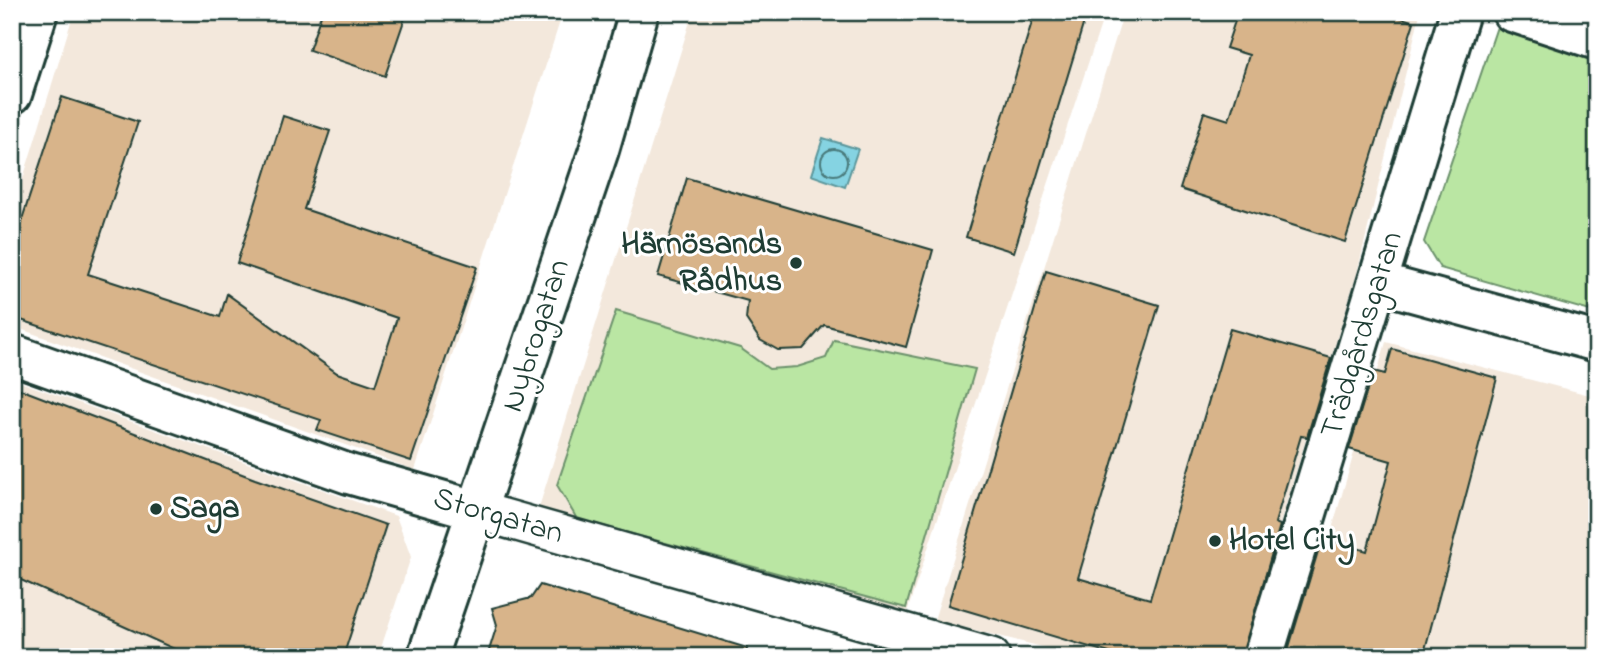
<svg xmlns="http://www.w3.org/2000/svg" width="1609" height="669" viewBox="0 0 1609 669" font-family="'Indie Flower',sans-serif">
<rect width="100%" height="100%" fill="#fff"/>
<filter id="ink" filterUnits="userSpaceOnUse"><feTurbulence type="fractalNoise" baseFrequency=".0143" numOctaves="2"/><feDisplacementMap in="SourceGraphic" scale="14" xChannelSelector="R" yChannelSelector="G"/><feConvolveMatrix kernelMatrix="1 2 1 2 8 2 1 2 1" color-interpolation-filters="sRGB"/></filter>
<g filter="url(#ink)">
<g fill="#f3e8dc">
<polygon points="74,12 563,12 415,470 12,326 12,215"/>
<polygon points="693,12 1105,12 907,612 536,517"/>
<polygon points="1124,12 1420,14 1357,273 1239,657 1083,657 934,620"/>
<polygon points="1386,342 1597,397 1597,657 1295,657"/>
<polygon points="12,379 396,516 411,557 378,657 12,657"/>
</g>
<g fill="#bae6a3" stroke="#6c926c" stroke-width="2">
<polygon points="1502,12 1597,12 1597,313 1440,268 1424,242"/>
<polygon points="616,311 740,348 769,369 797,367 826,358 834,340 975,369 906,608 577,519 557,485"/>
</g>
<polygon fill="#85d3e2" stroke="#5c979c" stroke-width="2" points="823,138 858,149 845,187 811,175"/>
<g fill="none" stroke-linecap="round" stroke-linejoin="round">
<circle stroke="#48797a" stroke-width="2" cx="834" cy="162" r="13"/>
</g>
<g fill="#d8b48a" stroke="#1f3d34" stroke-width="2">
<polygon points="322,12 407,12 385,76 309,50"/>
<polygon points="1035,12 1087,12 1014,252 966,237"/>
<polygon points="1238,12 1384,12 1414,22 1345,242 1180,189 1204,112 1229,120 1249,55 1226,48"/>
<polygon points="62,97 138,122 88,274 220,317 227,294 337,373 375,386 397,318 237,263 283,116 330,131 304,209 477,267 411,461 317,430 321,420 12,317 12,250"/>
<polygon points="687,178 933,250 906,347 824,325 803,349 778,350 760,340 746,319 748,301 658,276"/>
<polygon points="1046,271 1159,305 1078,578 1150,599 1230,329 1331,358 1307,437 1301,436 1275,523 1280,525 1242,657 1123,657 948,605"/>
<polygon points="1392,349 1497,378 1423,657 1286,657 1322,538 1367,551 1391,461 1349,449 1373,371 1385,374"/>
<polygon points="12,386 255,479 386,525 343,657 192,657 12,576"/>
<polygon points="540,585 747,648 746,657 487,657 497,625 492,608 531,598"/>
</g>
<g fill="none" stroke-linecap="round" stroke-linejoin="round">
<defs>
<polyline id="pedestrian" points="479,511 991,657"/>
<g id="minor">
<polyline points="1512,12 1597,40"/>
<polyline points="12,94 38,12"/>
<polyline points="1379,283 1597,342"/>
<polyline points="12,354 349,474 479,511"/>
<polyline points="1263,657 1460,12"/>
</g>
<polyline id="secondary" points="427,657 599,150 639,12"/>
</defs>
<use href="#pedestrian" stroke="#1f3d34" stroke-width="42"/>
<use href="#minor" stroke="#1f3d34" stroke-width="44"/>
<use href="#secondary" stroke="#1f3d34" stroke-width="44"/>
<use href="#pedestrian" stroke="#fff" stroke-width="37"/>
<use href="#minor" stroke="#fff" stroke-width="38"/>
<use href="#secondary" stroke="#fff" stroke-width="38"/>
</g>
</g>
<g fill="#1f3d34" stroke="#fff" stroke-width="2.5">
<circle cx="796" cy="263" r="7"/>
<circle cx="156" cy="509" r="7"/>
<circle cx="1215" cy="541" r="7"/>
</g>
<g text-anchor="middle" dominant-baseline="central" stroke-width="6" stroke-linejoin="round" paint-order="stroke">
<g font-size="32" font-weight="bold" fill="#1f3d34" stroke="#fff" text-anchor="start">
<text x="782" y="245" text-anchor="end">Härnösands<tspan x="782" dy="37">Rådhus</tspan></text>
<text x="170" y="509">Saga</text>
<text x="1229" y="541">Hotel City</text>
</g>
<g font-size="32" fill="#1f3d34" stroke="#fff">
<text transform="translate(1363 335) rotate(-73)">Trädgårdsgatan</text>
<text transform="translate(537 336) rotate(-72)">Nybrogatan</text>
<text transform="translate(498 517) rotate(16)">Storgatan</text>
</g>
</g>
<rect width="1609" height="669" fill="none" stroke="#fff" stroke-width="42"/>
<rect x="21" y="21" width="1567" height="627" fill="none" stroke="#1f3d34" stroke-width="2.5" filter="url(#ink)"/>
</svg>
